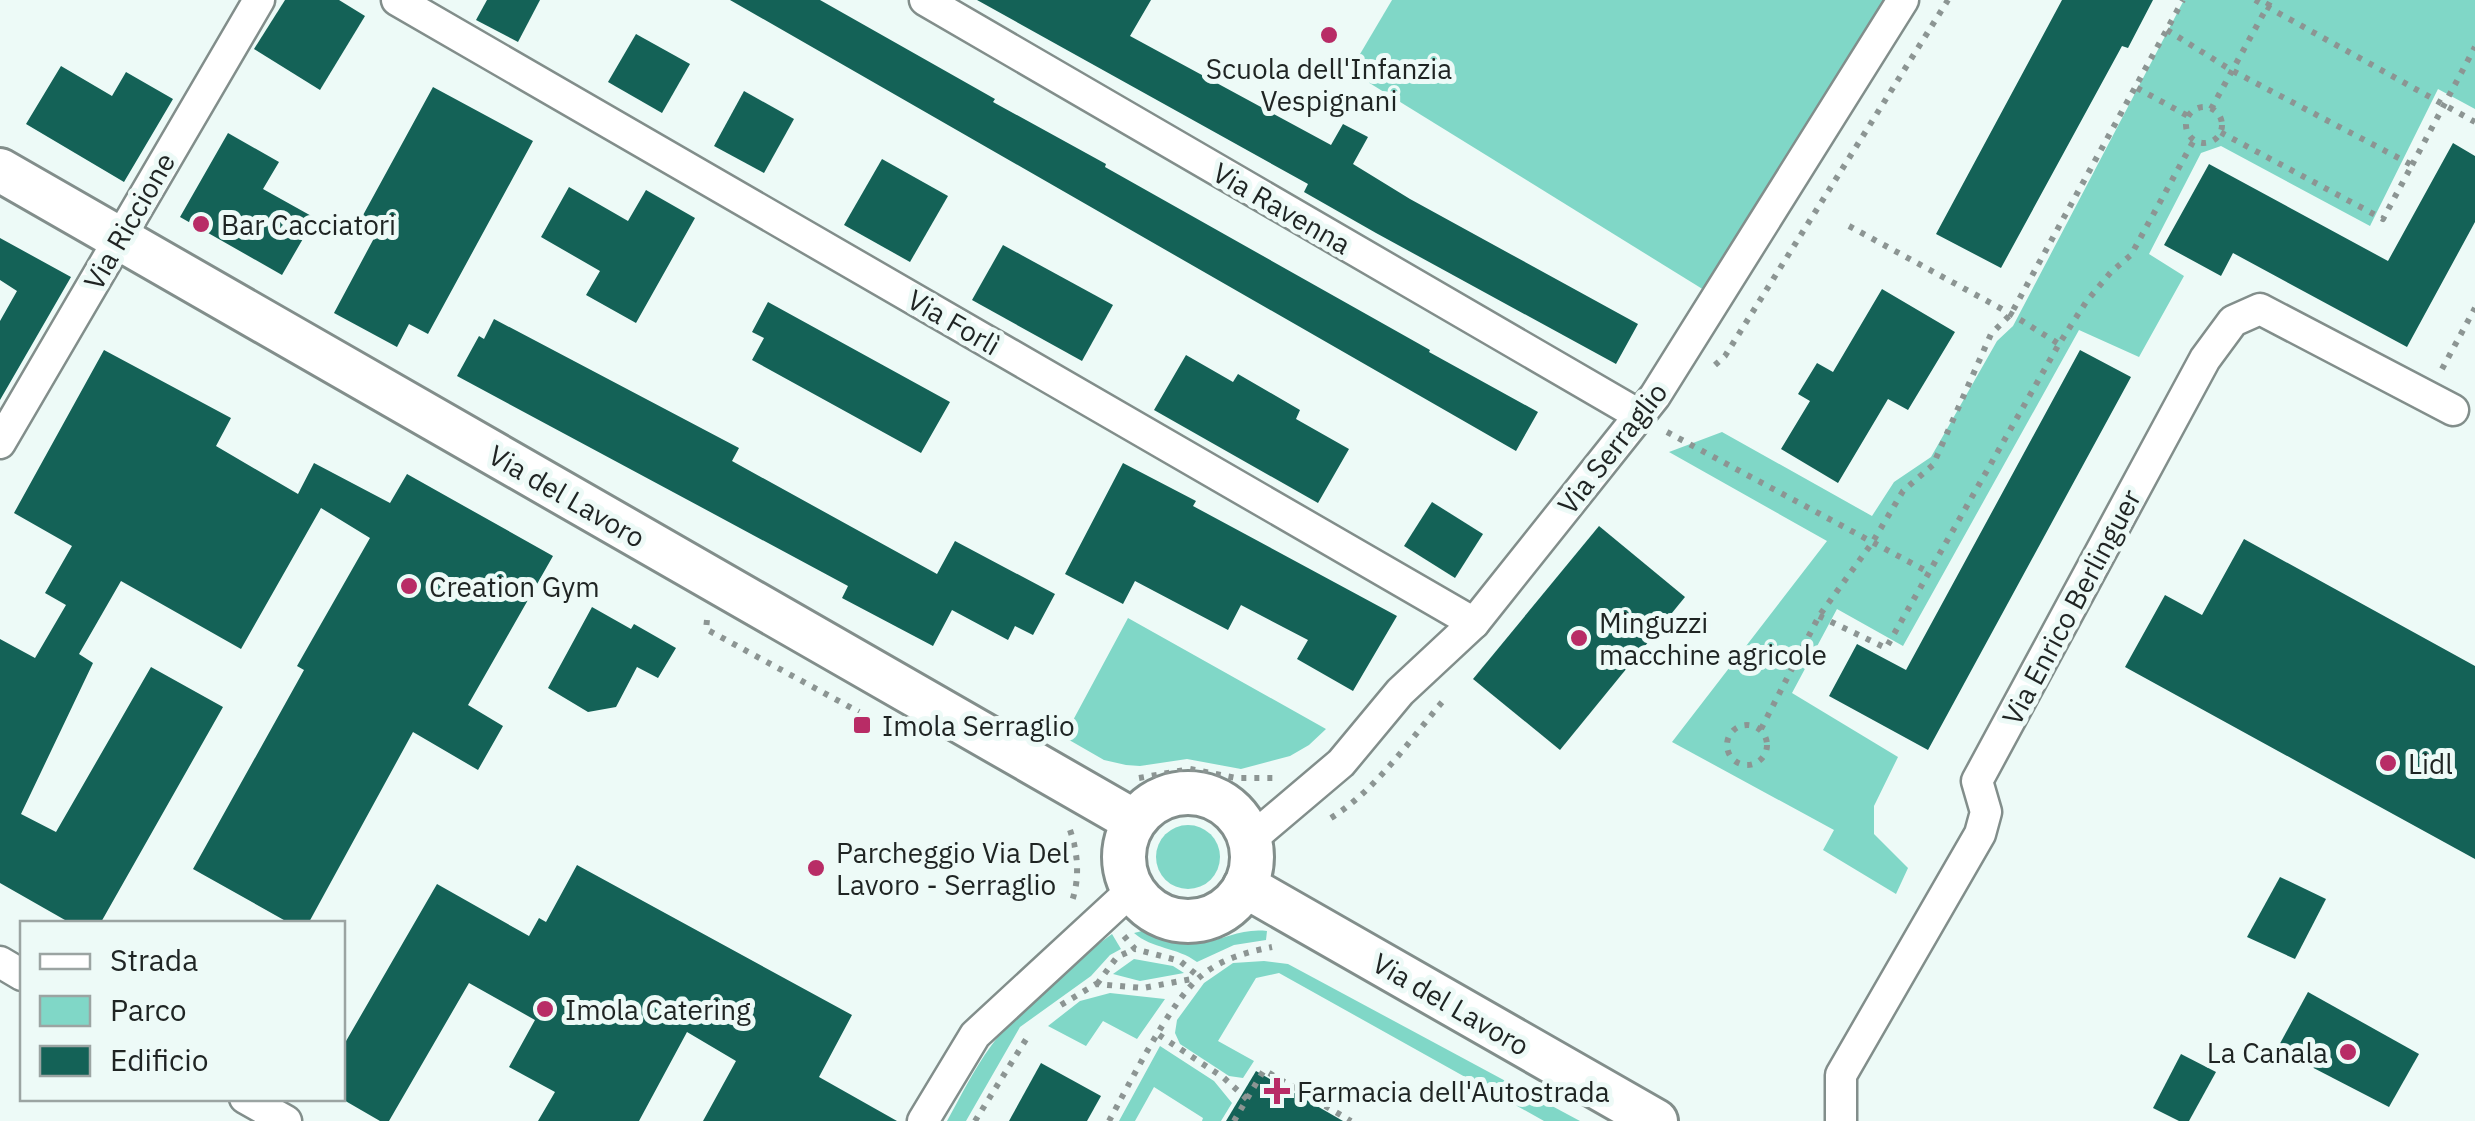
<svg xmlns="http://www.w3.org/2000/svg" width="2475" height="1121" viewBox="0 0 2475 1121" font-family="'IBM Plex Sans',sans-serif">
<rect width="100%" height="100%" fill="#edfaf7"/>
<g fill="#80d7c7">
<polygon points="1392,0 1889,0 1717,298 1350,71"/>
<polygon points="2184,0 2475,0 2475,109 2438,89 2370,226 2221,146 2201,153 2149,254 2184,276 2139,357 2079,330 1903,646 1837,609 1792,693 1898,757 1874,806 1874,834 1908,868 1896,894 1823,850 1834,830 1672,742 1827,541 1669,452 1722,432 1872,516 1894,482 1931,457 1997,341 2013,326"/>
<polygon points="1128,618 1326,729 1309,745 1290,756 1241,769 1187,759 1140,766 1126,765 1104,760 1064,737"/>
<circle cx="1188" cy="857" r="32"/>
<path d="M1146 930C1163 936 1184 946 1202 943 1225 939 1242 928 1267 931L1266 940 1234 945 1197 962C1177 947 1152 949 1134 933Z"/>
<path d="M1112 934 1121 949 1110 955 1091 976 1020 1027 966 1121H947C961 1096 974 1069 991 1046 1023 1002 1068 966 1112 934Z"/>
<polygon points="1134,959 1173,966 1184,973 1140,981 1113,974"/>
<polygon points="1264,961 1288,964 1580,1121 1544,1121 1279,973 1256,978 1218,1041 1254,1061 1243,1078 1229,1076 1180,1044 1175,1033 1177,1020 1204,983 1233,963"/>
<polygon points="1110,993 1165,999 1137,1039 1103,1021 1086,1046 1048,1026 1080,1001"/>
<polygon points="1160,1046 1214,1081 1232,1103 1221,1121 1202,1121 1203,1118 1154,1087 1135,1121 1119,1121"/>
</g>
<g fill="#146257">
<polygon points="285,0 339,0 365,16 320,90 254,49"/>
<polygon points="487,0 540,0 518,42 476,20"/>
<polygon points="730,0 820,0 995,99 993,102 1106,164 1105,167 1430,350 1429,352 1538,412 1516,451"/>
<polygon points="977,0 1151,0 1130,36 1331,145 1343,124 1368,137 1353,164 1410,199 1638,324 1616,364 1376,233 1304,192 1308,184"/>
<polygon points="2062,0 2153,0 2128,48 2122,46 2001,268 1936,234"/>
<polygon points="636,34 690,64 662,113 608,82"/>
<polygon points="61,66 112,96 126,72 173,99 124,182 26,124"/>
<polygon points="433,87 533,141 428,334 409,324 397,347 334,313 380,227 362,217"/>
<polygon points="744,91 794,119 764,173 714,146"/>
<polygon points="228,133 279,162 263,189 315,218 282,275 180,217"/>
<polygon points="2453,143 2475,156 2475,222 2407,347 2233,253 2221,276 2164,245 2209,164 2388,261"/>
<polygon points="882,159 948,196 910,262 844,225"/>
<polygon points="569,187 628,221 646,190 695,218 636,323 586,295 600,271 541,237"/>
<polygon points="0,238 71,277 0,400 0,321 17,291 0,280"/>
<polygon points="1003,245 1113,305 1082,361 972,300"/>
<polygon points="1882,289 1955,332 1908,410 1888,399 1838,483 1781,449 1810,401 1798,394 1817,363 1833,372"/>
<polygon points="768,302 950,402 921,453 752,360 764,338 752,332"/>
<polygon points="494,319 739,448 732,461 937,574 955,541 1055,594 1033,635 1015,626 1008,640 952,610 933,646 842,598 848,586 457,376 479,336 484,339"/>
<polygon points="104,350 231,418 216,446 298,494 314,463 390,503 407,474 553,556 468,705 503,726 478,770 413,732 308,924 291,924 193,869 304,670 297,666 370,538 321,508 241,649 121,581 79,654 93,663 21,814 56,832 151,667 223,707 100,924 72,924 0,883 0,639 35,658 66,605 45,593 72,546 14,513"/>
<polygon points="2080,350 2131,377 1928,750 1829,696 1857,644 1906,670"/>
<polygon points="1186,355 1233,382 1238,374 1300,410 1296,419 1349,449 1318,503 1154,410"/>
<polygon points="1123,463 1196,501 1193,506 1397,616 1353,691 1297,659 1308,640 1241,605 1228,630 1135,581 1123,604 1065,574"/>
<polygon points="1432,502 1483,534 1455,578 1404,546"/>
<polygon points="1599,526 1685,597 1560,750 1473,679"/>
<polygon points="2244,539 2475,666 2475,859 2125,667 2165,595 2202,615"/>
<polygon points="592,607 631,629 634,624 676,648 658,678 637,667 616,707 588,712 548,688"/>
<polygon points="577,865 852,1015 819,1077 897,1121 703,1121 736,1061 687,1032 639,1121 538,1121 555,1092 509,1067 535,1020 469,983 389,1121 380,1121 342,1099 342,1048 437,884 529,936 539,918 546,922"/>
<polygon points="2280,877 2326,899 2295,959 2247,937"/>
<polygon points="2308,992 2419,1054 2389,1107 2277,1049"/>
<polygon points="2181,1054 2216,1072 2189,1121 2179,1121 2153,1108"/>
<polygon points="1041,1063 1101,1096 1087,1121 1009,1121"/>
<polygon points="1256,1071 1343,1121 1226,1121"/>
</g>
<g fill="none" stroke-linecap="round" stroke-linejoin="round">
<defs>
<g id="minor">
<polyline points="397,0 1474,623"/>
<polyline points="925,0 1639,415"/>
<polyline points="0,443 259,0"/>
<polyline points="1250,840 1341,763 1400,692 1474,623 1655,396 1903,0"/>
<polyline points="0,962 22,975"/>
<polyline points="245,1098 286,1121"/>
<polyline points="923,1121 975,1035 1132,890"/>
<polyline points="1841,1121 1841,1075 1980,834 1986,812 1977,781 2205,359 2233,321 2260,309 2453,410"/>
</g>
<g id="secondary">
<polyline points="0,170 1134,821"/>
<circle cx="1188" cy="857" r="64"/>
<polyline points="1245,886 1656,1121"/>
</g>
</defs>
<use href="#minor" stroke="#828e8b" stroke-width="35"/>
<use href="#secondary" stroke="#828e8b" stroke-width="48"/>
<g stroke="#8c9593" stroke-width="6" stroke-dasharray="5 8" stroke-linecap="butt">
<polyline points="2255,0 2475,122"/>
<polyline points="2167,30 2231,70 2412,165 2383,219 2220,132"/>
<polyline points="2137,88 2188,116"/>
<circle cx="2204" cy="125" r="18"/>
<polyline points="2211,109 2271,0"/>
<polyline points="2412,165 2475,47"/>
<polyline points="1849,226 2011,314 2059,344"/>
<polyline points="1715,365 1725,356 1948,0"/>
<polyline points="2442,369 2475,308"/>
<polyline points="1667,432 1930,573"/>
<polyline points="1819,616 1886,648 2059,344 2086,302 2111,272 2131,255 2194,140"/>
<polyline points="707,620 706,629 859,712"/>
<circle cx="1747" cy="745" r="20"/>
<polyline points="1761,729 1819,616 1872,543 1903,491 1933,465 1991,334 2011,314 2183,0"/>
<polyline points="1139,778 1190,769 1236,778 1275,778"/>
<path d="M1331 818C1377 789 1409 741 1443 701"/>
<path d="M1070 830C1078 853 1080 878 1072 901"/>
<polyline points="1124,936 1135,949 1180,961 1198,976"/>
<polyline points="1097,984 1117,957 1135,949"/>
<polyline points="1061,1005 1096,984 1143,988 1197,978"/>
<polyline points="1159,1035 1224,1078 1247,1099"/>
<polyline points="975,1121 1030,1033"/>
<path d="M1109 1121C1129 1085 1171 1000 1201 976 1221 959 1247 952 1272 947"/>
<polyline points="1234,1121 1264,1070 1351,1121"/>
</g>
<use href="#minor" stroke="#fff" stroke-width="30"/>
<use href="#secondary" stroke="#fff" stroke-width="42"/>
</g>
<g fill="#b82c66" stroke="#edfaf7" stroke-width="4">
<circle cx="1329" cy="35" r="10"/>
<circle cx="201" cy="224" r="10"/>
<circle cx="409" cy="586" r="10"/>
<circle cx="1579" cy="638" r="10"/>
<rect x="852" y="715" width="20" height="20" rx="5"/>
<circle cx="2388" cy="763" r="10"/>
<circle cx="816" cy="868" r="10"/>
<circle cx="545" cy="1009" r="10"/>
<circle cx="2348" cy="1052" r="10"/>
<path d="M1272 1076h10v10h10v10h-10v10h-10v-10h-10v-10h10z"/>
</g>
<g text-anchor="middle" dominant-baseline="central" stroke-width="10" stroke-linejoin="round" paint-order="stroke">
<g font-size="28" fill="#1f2423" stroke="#edfaf7" text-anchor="start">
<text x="1329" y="68" text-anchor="middle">Scuola dell'Infanzia<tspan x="1329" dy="32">Vespignani</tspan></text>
<text x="221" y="224">Bar Cacciatori</text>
<text x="429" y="586">Creation Gym</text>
<text x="1599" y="622">Minguzzi<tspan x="1599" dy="32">macchine agricole</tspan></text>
<text x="882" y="725">Imola Serraglio</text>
<text x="2408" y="763">Lidl</text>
<text x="836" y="852">Parcheggio Via Del<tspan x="836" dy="32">Lavoro - Serraglio</tspan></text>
<text x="565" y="1009">Imola Catering</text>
<text x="2328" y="1052" text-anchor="end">La Canala</text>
<text x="1297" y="1091">Farmacia dell'Autostrada</text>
</g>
<g font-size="28" fill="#1f2423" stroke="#edfaf7">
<text transform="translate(1282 208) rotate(30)">Via Ravenna</text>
<text transform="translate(129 221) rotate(-60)">Via Riccione</text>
<text transform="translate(954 322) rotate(30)">Via Forlì</text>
<text transform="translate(1612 448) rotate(-52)">Via Serraglio</text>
<text transform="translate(567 496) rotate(30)">Via del Lavoro</text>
<text transform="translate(2071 607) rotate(-62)">Via Enrico Berlinguer</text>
<text transform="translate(1451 1004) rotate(30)">Via del Lavoro</text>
</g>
</g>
<rect x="20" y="921" width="325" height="180" fill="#edfaf7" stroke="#9ba4a2" stroke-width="2.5"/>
<rect x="40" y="954" width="50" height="15" fill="#ffffff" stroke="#9ba4a2" stroke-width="2.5"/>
<text x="110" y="971" font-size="30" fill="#1f2423">Strada</text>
<rect x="40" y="996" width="50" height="30" fill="#80d7c7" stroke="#9ba4a2" stroke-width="2.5"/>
<text x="110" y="1021" font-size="30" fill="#1f2423">Parco</text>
<rect x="40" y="1046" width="50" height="30" fill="#146257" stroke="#9ba4a2" stroke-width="2.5"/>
<text x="110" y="1071" font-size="30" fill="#1f2423">Edificio</text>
</svg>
